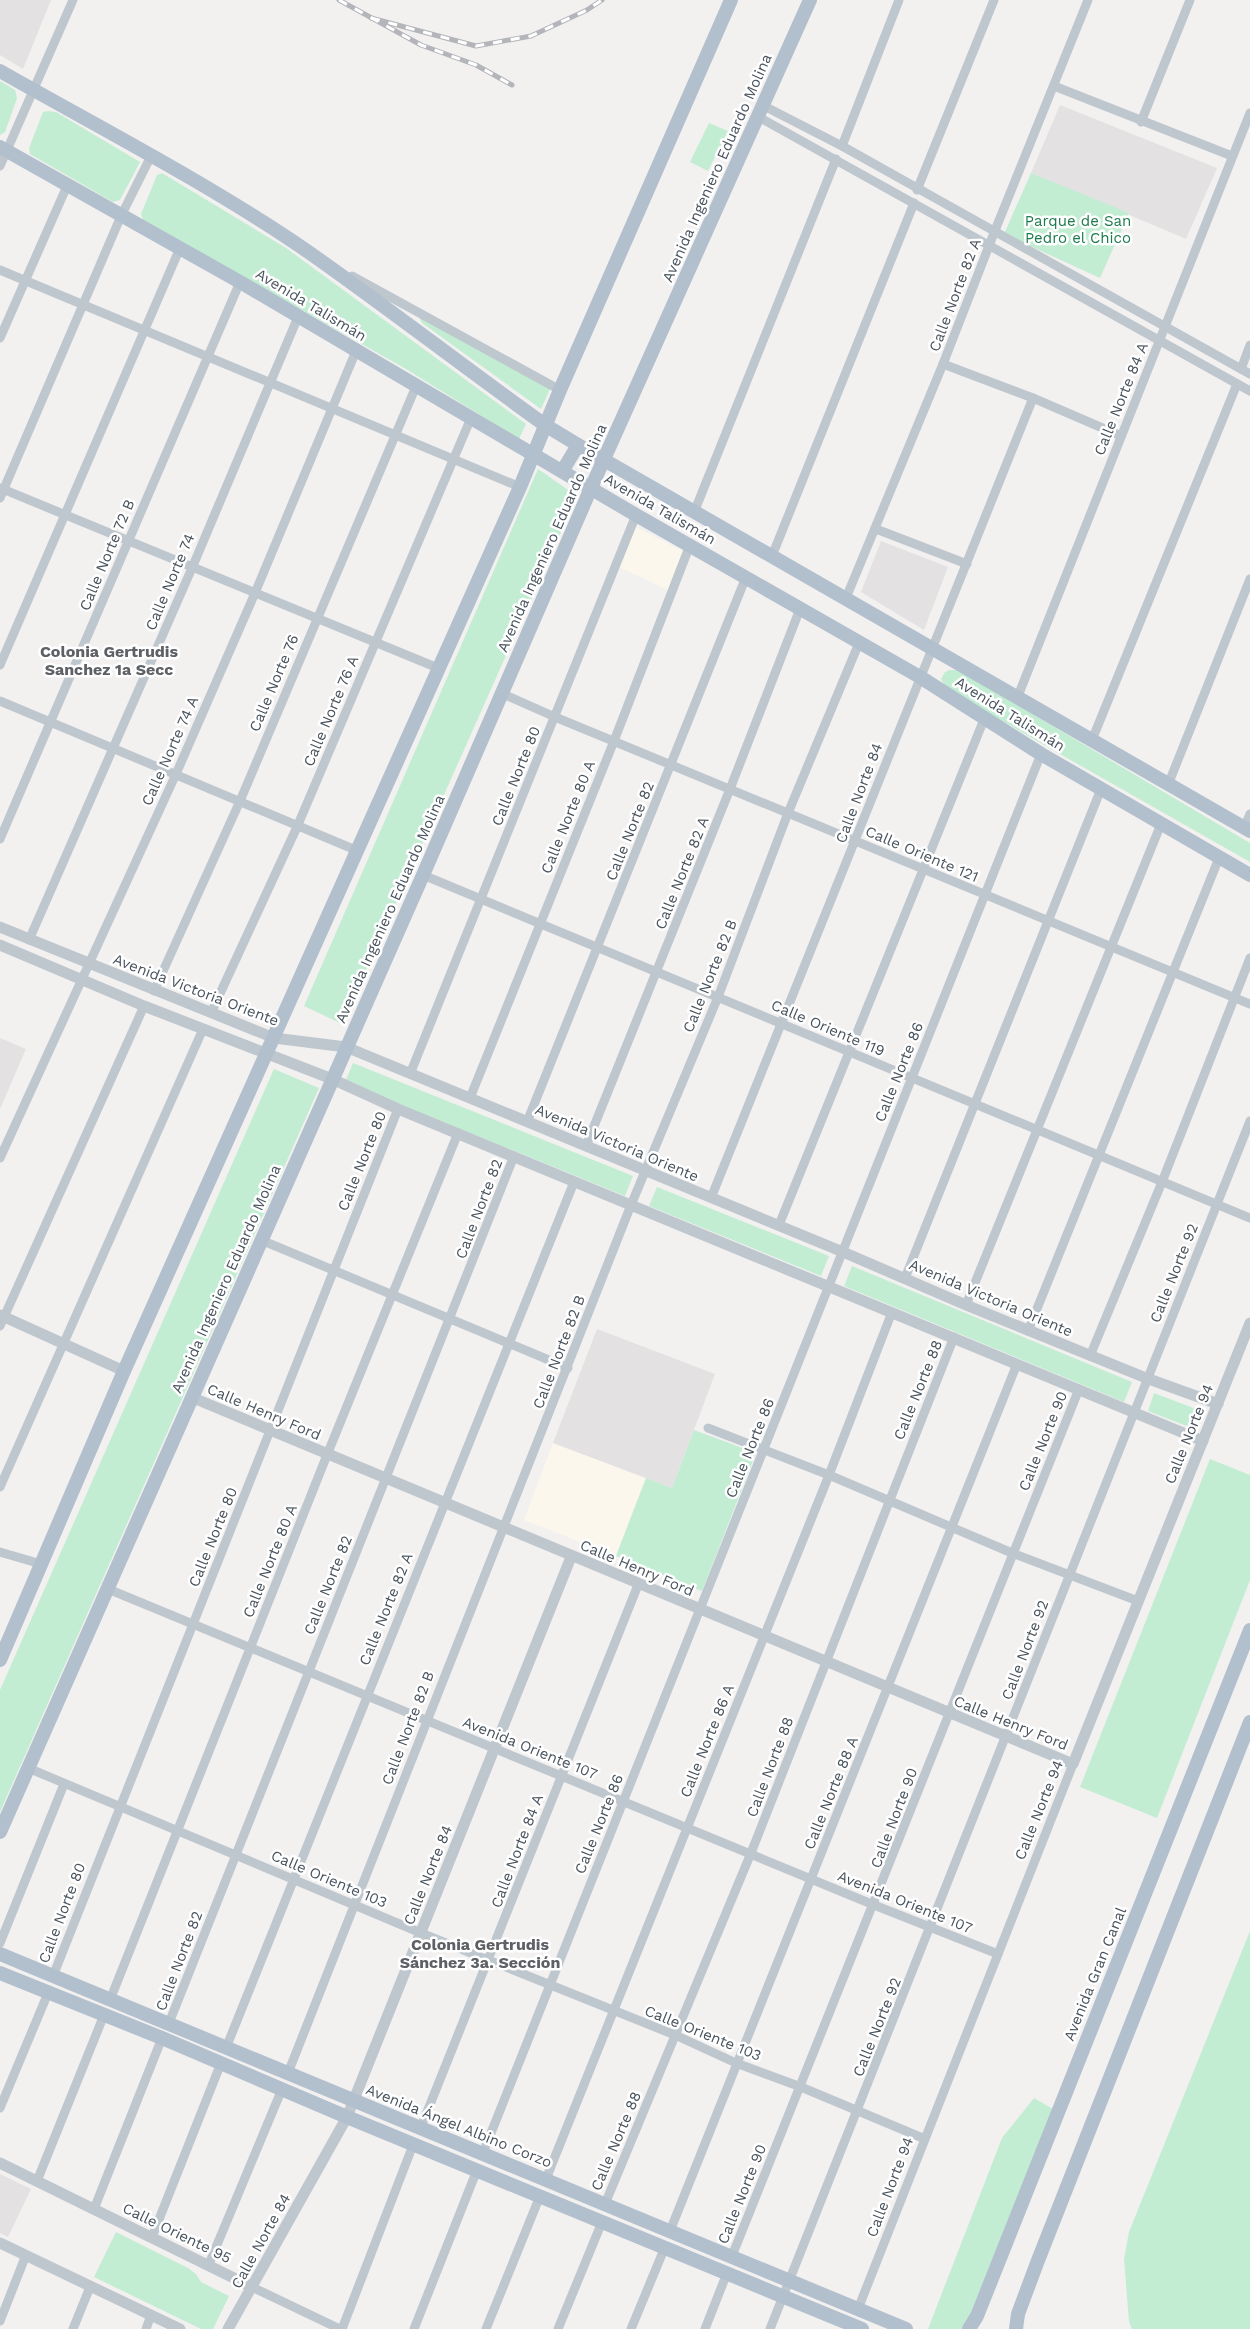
<svg xmlns="http://www.w3.org/2000/svg" width="1250" height="2329" viewBox="0 0 1250 2329" font-family="'Work Sans',sans-serif">
<rect width="100%" height="100%" fill="#f3f0f0"/>
<g fill="#fbf7ec">
<polygon points="634,526 684,552 668,590 617,566"/>
<polygon points="553,1443 646,1478 616,1556 524,1520"/>
</g>
<g fill="#e3e1e2">
<polygon points="0,0 51,0 23,69 0,55"/>
<polygon points="1060,105 1217,168 1186,239 1031,173"/>
<polygon points="881,541 948,567 924,630 861,592"/>
<polygon points="0,1038 26,1049 0,1109"/>
<polygon points="597,1329 715,1374 672,1488 553,1443"/>
<polygon points="0,2174 31,2189 8,2237 0,2233"/>
</g>
<g fill="#c2edd3">
<polygon points="0,81 15,90 17,98 5,132 0,135"/>
<polygon points="48,111 56,112 140,162 120,200 113,202 30,154 29,148 43,112"/>
<polygon points="709,123 728,131 708,171 690,162"/>
<polygon points="162,173 286,248 526,424 519,439 406,369 143,220 141,214 157,175"/>
<polygon points="1031,173 1129,213 1100,278 1004,234"/>
<polygon points="418,315 550,389 541,409 422,323"/>
<polygon points="538,469 577,496 342,1024 304,1006"/>
<polygon points="949,670 958,670 1250,843 1250,862 958,696 944,685 941,679 944,673"/>
<polygon points="353,1063 633,1176 625,1196 345,1082"/>
<polygon points="274,1069 319,1088 0,1812 0,1690"/>
<polygon points="657,1187 829,1256 821,1276 649,1206"/>
<polygon points="852,1266 1132,1382 1124,1402 844,1286"/>
<polygon points="1154,1393 1204,1412 1197,1430 1148,1411"/>
<polygon points="694,1430 756,1453 702,1591 616,1556 646,1478 672,1488"/>
<polygon points="1210,1459 1250,1475 1250,1580 1157,1818 1080,1787"/>
<polygon points="1250,1931 1250,2329 1132,2329 1129,2322 1124,2259 1129,2232"/>
<polygon points="1034,2098 1053,2109 968,2320 963,2329 928,2329 1002,2138"/>
<polygon points="116,2232 188,2268 196,2274 201,2282 229,2296 213,2329 201,2329 94,2277"/>
</g>
<g fill="none" stroke-linecap="round" stroke-linejoin="round">
<g stroke="#bfc7ce" stroke-width="9">
<polyline points="1054,86 1232,156"/>
<polyline points="762,105 842,146 1250,374"/>
<polyline points="757,116 1250,391"/>
<polyline points="1141,122 1190,0"/>
<polyline points="842,146 899,0"/>
<polyline points="0,166 73,0"/>
<polyline points="917,190 994,0"/>
<polyline points="0,270 520,487"/>
<polyline points="352,276 560,390"/>
<polyline points="0,338 67,186"/>
<polyline points="943,364 1033,398 1121,436"/>
<polyline points="1241,369 1250,345"/>
<polyline points="0,488 438,668"/>
<polyline points="0,498 121,216 151,156"/>
<polyline points="695,510 836,159"/>
<polyline points="876,529 967,564"/>
<polyline points="772,556 914,203"/>
<polyline points="846,598 943,364 994,233 1088,0"/>
<polyline points="0,665 180,248"/>
<polyline points="501,693 555,717 1250,1004"/>
<polyline points="1018,696 1250,113"/>
<polyline points="0,701 358,851"/>
<polyline points="1092,740 1237,384"/>
<polyline points="1168,785 1250,579"/>
<polyline points="1244,828 1250,814"/>
<polyline points="0,839 240,282"/>
<polyline points="423,875 1250,1218"/>
<polyline points="29,940 192,568 298,317"/>
<polyline points="154,991 240,801 417,384"/>
<polyline points="211,1013 297,827 471,418"/>
<polyline points="410,1074 636,515"/>
<polyline points="470,1098 614,741 690,545"/>
<polyline points="527,1122 746,577"/>
<polyline points="586,1146 730,789 800,609"/>
<polyline points="0,1158 176,774 255,593 356,351"/>
<path d="M711 1198C818 931 927 665 1033 398"/>
<polyline points="779,1225 985,717"/>
<polyline points="261,1240 568,1368"/>
<polyline points="905,1278 1101,789"/>
<polyline points="966,1305 1161,824"/>
<polyline points="0,1326 144,1006"/>
<polyline points="1028,1331 1219,858"/>
<polyline points="1090,1356 1162,1182 1250,958"/>
<polyline points="708,1428 829,1475 1012,1553 1138,1601"/>
<polyline points="0,1487 203,1029"/>
<polyline points="0,1552 41,1564"/>
<polyline points="108,1589 874,1905 998,1954"/>
<polyline points="28,1768 421,1933 675,2035 736,2063 801,2087 925,2139"/>
<polyline points="0,1943 64,1784"/>
<polyline points="53,1976 398,1109"/>
<polyline points="110,2000 327,1455 458,1133"/>
<polyline points="169,2023 514,1156"/>
<polyline points="226,2048 574,1182"/>
<polyline points="288,2073 631,1205 718,997 788,813 859,643"/>
<polyline points="0,2108 48,1993"/>
<polyline points="421,2127 638,1585"/>
<polyline points="483,2153 1041,754"/>
<polyline points="546,2179 829,1475 892,1312"/>
<polyline points="37,2181 104,2015"/>
<polyline points="605,2204 751,1853 954,1337"/>
<polyline points="94,2209 162,2038"/>
<polyline points="670,2231 1017,1364"/>
<polyline points="152,2237 221,2063"/>
<path d="M732 2256C850 1968 961 1677 1079 1389"/>
<polyline points="209,2264 282,2089"/>
<polyline points="252,2287 340,2329"/>
<polyline points="858,2309 1073,1764"/>
<polyline points="0,2321 26,2255"/>
<polyline points="73,2329 90,2287"/>
<polyline points="146,2329 151,2315"/>
<polyline points="342,2329 413,2145"/>
<polyline points="414,2329 477,2170"/>
<polyline points="486,2329 540,2196"/>
<polyline points="558,2329 602,2222"/>
<polyline points="631,2329 665,2247"/>
<polyline points="705,2329 727,2273"/>
<polyline points="770,2329 1250,1121"/>
</g>
<g stroke="#bfc7ce" stroke-width="11">
<polyline points="0,927 274,1038 346,1047 843,1252 966,1305 1146,1378 1218,1404"/>
<polyline points="0,945 144,1006 332,1079 398,1109 1203,1441"/>
<polyline points="0,1315 124,1371"/>
<polyline points="191,1397 1073,1764 1250,1323"/>
<polyline points="0,2163 252,2287"/>
<polyline points="0,2243 180,2329"/>
<polyline points="228,2329 347,2117 571,1557"/>
</g>
<g stroke="#b2bfcd" stroke-width="14">
<path d="M0 71C102 129 211 185 307 251 387 307 465 368 545 425L578 445 1250 831"/>
<polyline points="0,147 240,282 636,515 920,677 1041,754 1250,875"/>
<polyline points="563,470 578,445"/>
<polyline points="0,1660 124,1371 520,487 560,390 731,0"/>
<polyline points="0,1832 423,875 591,488 810,0"/>
<polyline points="0,1954 906,2329"/>
<polyline points="0,1973 162,2038 347,2117 862,2329"/>
<polyline points="969,2329 977,2316 1250,1630"/>
<polyline points="1016,2329 1018,2314 1037,2263 1250,1722"/>
</g>
<defs>
<g id="rail">
<polyline points="339,0 421,45 476,65 512,85"/>
<polyline points="371,18 476,46 531,36 587,10 602,0"/>
</g>
</defs>
<use href="#rail" stroke="#b3b5ba" stroke-width="5"/>
<use href="#rail" stroke="#fff" stroke-width="3" stroke-dasharray="9" stroke-linecap="butt"/>
</g>
<g text-anchor="middle" dominant-baseline="central" stroke-width="5" stroke-linejoin="round" paint-order="stroke">
<g font-size="15" fill="#49535d" stroke="#fff">
<text transform="translate(717 168) rotate(-66)">Avenida Ingeniero Eduardo Molina</text>
<text transform="translate(955 295) rotate(-69)">Calle Norte 82 A</text>
<text transform="translate(311 305) rotate(31)">Avenida Talismán</text>
<text transform="translate(1121 399) rotate(-68)">Calle Norte 84 A</text>
<text transform="translate(660 509) rotate(30)">Avenida Talismán</text>
<text transform="translate(552 538) rotate(-66)">Avenida Ingeniero Eduardo Molina</text>
<text transform="translate(107 555) rotate(-67)">Calle Norte 72 B</text>
<text transform="translate(170 582) rotate(-67)">Calle Norte 74</text>
<text transform="translate(274 683) rotate(-67)">Calle Norte 76</text>
<text transform="translate(331 711) rotate(-67)">Calle Norte 76 A</text>
<text transform="translate(1010 714) rotate(32)">Avenida Talismán</text>
<text transform="translate(170 751) rotate(-66)">Calle Norte 74 A</text>
<text transform="translate(516 776) rotate(-68)">Calle Norte 80</text>
<text transform="translate(859 793) rotate(-69)">Calle Norte 84</text>
<text transform="translate(568 817) rotate(-68)">Calle Norte 80 A</text>
<text transform="translate(630 831) rotate(-68)">Calle Norte 82</text>
<text transform="translate(922 854) rotate(23)">Calle Oriente 121</text>
<text transform="translate(682 873) rotate(-68)">Calle Norte 82 A</text>
<text transform="translate(390 909) rotate(-66)">Avenida Ingeniero Eduardo Molina</text>
<text transform="translate(710 976) rotate(-68)">Calle Norte 82 B</text>
<text transform="translate(196 990) rotate(21)">Avenida Victoria Oriente</text>
<text transform="translate(828 1028) rotate(23)">Calle Oriente 119</text>
<text transform="translate(899 1072) rotate(-68)">Calle Norte 86</text>
<text transform="translate(617 1143) rotate(23)">Avenida Victoria Oriente</text>
<text transform="translate(362 1161) rotate(-68)">Calle Norte 80</text>
<text transform="translate(479 1209) rotate(-69)">Calle Norte 82</text>
<text transform="translate(1174 1273) rotate(-68)">Calle Norte 92</text>
<text transform="translate(226 1279) rotate(-66)">Avenida Ingeniero Eduardo Molina</text>
<text transform="translate(991 1298) rotate(23)">Avenida Victoria Oriente</text>
<text transform="translate(559 1352) rotate(-69)">Calle Norte 82 B</text>
<text transform="translate(918 1390) rotate(-68)">Calle Norte 88</text>
<text transform="translate(264 1412) rotate(23)">Calle Henry Ford</text>
<text transform="translate(1189 1434) rotate(-68)">Calle Norte 94</text>
<text transform="translate(1043 1441) rotate(-68)">Calle Norte 90</text>
<text transform="translate(750 1448) rotate(-68)">Calle Norte 86</text>
<text transform="translate(213 1537) rotate(-68)">Calle Norte 80</text>
<text transform="translate(270 1561) rotate(-68)">Calle Norte 80 A</text>
<text transform="translate(637 1568) rotate(23)">Calle Henry Ford</text>
<text transform="translate(328 1585) rotate(-68)">Calle Norte 82</text>
<text transform="translate(386 1609) rotate(-68)">Calle Norte 82 A</text>
<text transform="translate(1025 1650) rotate(-69)">Calle Norte 92</text>
<text transform="translate(1011 1723) rotate(22)">Calle Henry Ford</text>
<text transform="translate(408 1728) rotate(-69)">Calle Norte 82 B</text>
<text transform="translate(707 1741) rotate(-68)">Calle Norte 86 A</text>
<text transform="translate(530 1748) rotate(22)">Avenida Oriente 107</text>
<text transform="translate(770 1767) rotate(-69)">Calle Norte 88</text>
<text transform="translate(831 1793) rotate(-68)">Calle Norte 88 A</text>
<text transform="translate(1039 1810) rotate(-68)">Calle Norte 94</text>
<text transform="translate(894 1818) rotate(-69)">Calle Norte 90</text>
<text transform="translate(599 1824) rotate(-68)">Calle Norte 86</text>
<text transform="translate(517 1851) rotate(-69)">Calle Norte 84 A</text>
<text transform="translate(428 1875) rotate(-68)">Calle Norte 84</text>
<text transform="translate(329 1879) rotate(23)">Calle Oriente 103</text>
<text transform="translate(905 1902) rotate(22)">Avenida Oriente 107</text>
<text transform="translate(62 1913) rotate(-69)">Calle Norte 80</text>
<text transform="translate(179 1961) rotate(-69)">Calle Norte 82</text>
<text transform="translate(1095 1974) rotate(-68)">Avenida Gran Canal</text>
<text transform="translate(877 2027) rotate(-68)">Calle Norte 92</text>
<text transform="translate(703 2033) rotate(22)">Calle Oriente 103</text>
<text transform="translate(459 2126) rotate(22)">Avenida Ángel Albino Corzo</text>
<text transform="translate(616 2141) rotate(-67)">Calle Norte 88</text>
<text transform="translate(890 2187) rotate(-69)">Calle Norte 94</text>
<text transform="translate(742 2194) rotate(-68)">Calle Norte 90</text>
<text transform="translate(177 2233) rotate(26)">Calle Oriente 95</text>
<text transform="translate(261 2241) rotate(-61)">Calle Norte 84</text>
</g>
<g font-size="15" fill="#1d7b4e" stroke="#fff">
<text x="1078" y="221">Parque de San<tspan x="1078" dy="17">Pedro el Chico</tspan></text>
</g>
<g font-size="16" font-weight="bold" fill="#5d6065" stroke="#fff">
<text x="109" y="651">Colonia Gertrudis<tspan x="109" dy="18">Sanchez 1a Secc</tspan></text>
<text x="480" y="1944">Colonia Gertrudis<tspan x="480" dy="18">Sánchez 3a. Sección</tspan></text>
</g>
</g>
</svg>
